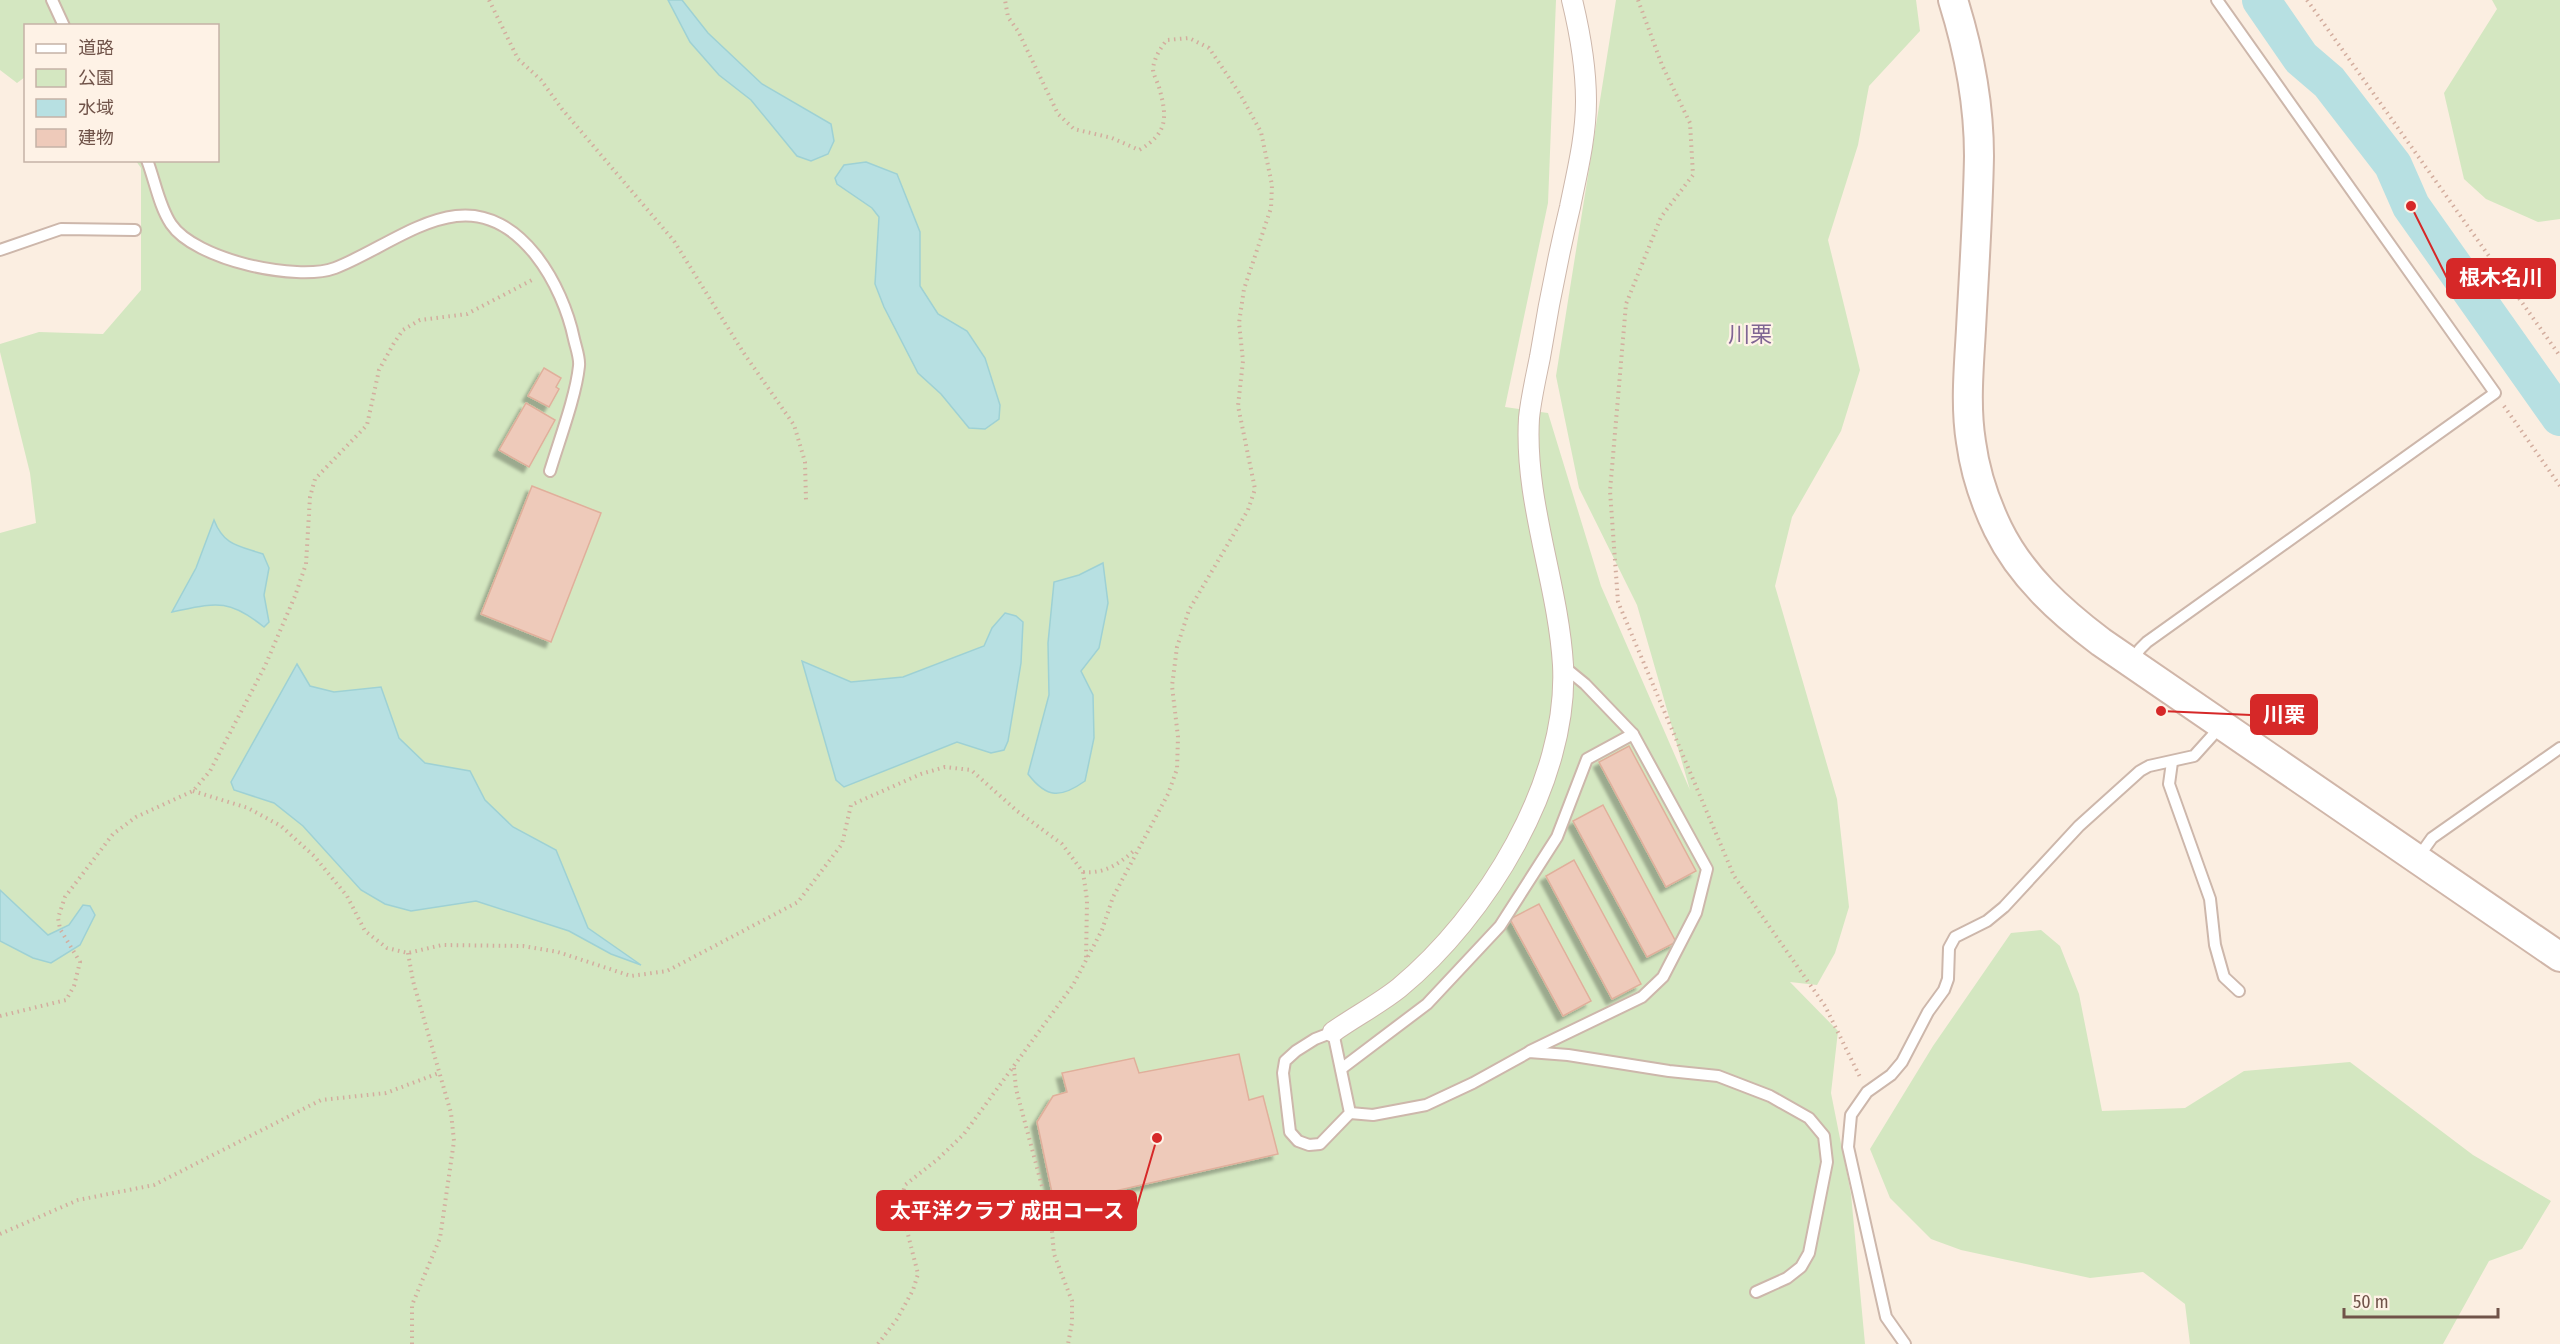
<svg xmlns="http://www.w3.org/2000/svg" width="2560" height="1344" viewBox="0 0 2560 1344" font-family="'Fira Sans Condensed','Noto Sans JP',sans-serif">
<defs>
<filter id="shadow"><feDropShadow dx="-5.5" dy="5.5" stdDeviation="1.5" flood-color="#0004"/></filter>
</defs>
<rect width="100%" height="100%" fill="#fbeee1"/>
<g fill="#d4e7c1">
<polygon points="0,0 1556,0 1548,203 1505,407 1548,413 1601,586 1690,790 1637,605 1579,488 1556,376 1616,0 1916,0 1920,31 1869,86 1858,145 1828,240 1860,370 1841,431 1792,517 1775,586 1837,799 1849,907 1835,953 1817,985 1790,982 1838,1031 1831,1093 1851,1194 1865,1344 0,1344 0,533 36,523 30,473 0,352 0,344 39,332 103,334 141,290 141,168 136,161 218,160 218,26 26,26 25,77 17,83 0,70"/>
<polygon points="2492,0 2560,0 2560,219 2538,222 2486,199 2464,179 2444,93 2497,9"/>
<polygon points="2041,930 2060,946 2079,994 2102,1111 2185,1108 2244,1071 2350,1062 2473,1155 2551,1201 2522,1249 2489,1261 2443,1344 2190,1344 2185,1304 2143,1272 2090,1278 1961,1250 1931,1239 1890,1198 1870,1149 1933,1046 2011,933"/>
</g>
<g fill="#b7e0e2" stroke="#9ed1d4" stroke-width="1.5">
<polygon points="668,0 682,0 708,33 762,84 831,124 834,141 828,154 811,161 797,156 751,100 719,75 690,42"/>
<polygon points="866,162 897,174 920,232 920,286 938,314 967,331 985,358 1000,405 999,419 985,429 969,428 941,394 918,373 884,307 875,284 879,217 872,208 837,184 835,178 844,165"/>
<path d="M214 520C224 546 239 546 263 554L269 568 264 595 269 622 264 627C228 598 216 603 172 612L196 568Z"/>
<path d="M1103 563 1108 603 1099 648 1081 671 1093 695 1094 738 1085 781C1061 798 1047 799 1028 774L1049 695 1048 643 1054 582 1079 575Z"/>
<polygon points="1005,613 1016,616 1023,622 1021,663 1008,741 1004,750 991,753 957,742 844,787 836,780 802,661 851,682 903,677 984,646 992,628"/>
<polygon points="297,664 310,686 334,692 381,687 399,738 425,763 470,771 485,800 513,827 556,850 588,928 641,965 611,954 569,931 476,901 411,911 385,904 361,890 303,826 274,803 234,790 231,782"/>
<polygon points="0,890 48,935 69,925 83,905 90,906 95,915 80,945 51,963 33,958 0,941"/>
</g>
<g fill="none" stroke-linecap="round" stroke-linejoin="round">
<polyline stroke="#b7e0e2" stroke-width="38" points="2261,0 2301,58 2329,82 2393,165 2411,206 2560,417"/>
</g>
<g fill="#eecaba" stroke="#e0af9b" stroke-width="1.5" filter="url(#shadow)">
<polygon points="544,368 561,378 556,387 559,389 549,407 528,396"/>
<polygon points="526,403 555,420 529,467 499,450"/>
<polygon points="532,486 601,513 551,642 481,614"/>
<polygon points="1629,746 1696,871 1666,887 1599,762"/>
<polygon points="1603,805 1676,942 1647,957 1573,821"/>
<polygon points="1574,860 1641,984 1612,999 1546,876"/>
<polygon points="1539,904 1591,1001 1563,1016 1510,919"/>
<polygon points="1239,1054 1249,1100 1263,1096 1278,1154 1097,1195 1100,1211 1058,1221 1037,1122 1053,1096 1067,1092 1062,1073 1134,1058 1139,1073"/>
</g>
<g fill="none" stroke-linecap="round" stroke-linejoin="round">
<defs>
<g id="lane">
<polyline points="52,0 64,26"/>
<path d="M147 160C155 181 159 206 171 224 195 260 297 282 335 268 374 253 415 221 456 216 521 208 563 286 574 339 576 348 580 358 579 366 576 396 559 441 550 471"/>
<polyline points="0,250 61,229 135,230"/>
<polyline points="2131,663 2140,649 2147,642 2495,393 2217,0"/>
<polyline points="2172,762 2169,784 2210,899 2215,945 2224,977 2239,991"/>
<polyline points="2417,859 2432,838 2560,748"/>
<polygon points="1333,1032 1350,1113 1320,1144 1309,1145 1298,1141 1290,1132 1283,1073 1285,1061 1296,1051 1315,1039"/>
<polyline points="1530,1051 1642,997 1663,977 1696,913 1707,869 1633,734 1585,684 1563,666"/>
<polyline points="1341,1069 1427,1004 1500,926 1557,837 1587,759 1633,734"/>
<polyline points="1350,1113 1373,1115 1426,1105 1473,1083 1529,1052 1568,1055 1669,1071 1718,1076 1770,1096 1809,1118 1824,1136 1827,1162 1809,1253 1801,1267 1787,1278 1756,1292"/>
<polyline points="1905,1344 1886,1317 1848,1147 1851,1115 1867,1092 1891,1075 1902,1062 1928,1012 1944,990 1948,979 1949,948 1955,937 1987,921 2004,907 2079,826 2140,771 2149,766 2194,756 2221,726"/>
</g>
<path id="street" d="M1333 1032C1354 1017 1379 1004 1399 988 1486 916 1569 782 1563 665 1558 582 1524 502 1529 418 1531 398 1536 377 1540 357 1548 307 1558 257 1570 207 1577 172 1586 137 1586 101 1586 67 1580 33 1572 0"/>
<path id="secondary" d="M1953 0C1969 51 1979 103 1979 156 1978 214 1974 271 1971 329 1969 366 1965 405 1971 442 1975 472 1985 502 1998 529 2021 576 2060 611 2101 642L2560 957"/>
</defs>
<use href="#lane" stroke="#cdb7ab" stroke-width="14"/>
<use href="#street" stroke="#cdb7ab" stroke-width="22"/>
<use href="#secondary" stroke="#d0b6a9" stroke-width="32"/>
<g stroke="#d3ad9e" stroke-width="4" stroke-dasharray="1.5 4.5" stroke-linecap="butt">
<polyline points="489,0 518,59 541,80 562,109 674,241 743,352 794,425 805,462 806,500"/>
<polyline points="1638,0 1662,65 1690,123 1693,175 1661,217 1626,304 1610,491 1618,602 1734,876 1825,1006 1861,1079"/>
<polyline points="2307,0 2560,356"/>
<polyline points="2504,406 2560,486"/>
<polyline points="193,791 248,808 281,826 314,856 347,896 365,931 387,948 408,953 442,945 523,946 558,952 631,976 667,971 798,902 842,844 851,805 921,774 945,767 971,770 1017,811 1062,844 1083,872 1087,900 1086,961"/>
<path d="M1083 872C1106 874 1120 863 1136 849"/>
<polyline points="408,953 413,981 451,1113 454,1141 440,1238 412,1305 412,1344"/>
<polyline points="0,1016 66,1000 74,986 80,962 60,929 58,918 65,897 113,834 136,817 193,791 210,771 265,666 295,596 306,564 310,497 315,479 367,425 379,370 394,343 403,330 420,320 467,314 534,279"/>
<polyline points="1014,1068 1016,1089 1051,1220 1054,1254 1072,1301 1072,1323 1068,1344"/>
<polyline points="0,1234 78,1200 154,1185 321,1100 386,1093 439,1073"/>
<path d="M878 1344 897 1319 913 1290 918 1274 900 1203 905 1185 938 1159 964 1134 1073 985 1102 930 1113 897 1168 794 1177 769 1178 737 1172 686 1177 647 1189 610 1248 510 1255 489 1238 406 1243 361 1239 323 1244 289 1271 208 1272 185 1261 132 1240 94 1209 48 1189 38 1167 40C1161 47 1154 58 1153 69 1153 74 1157 81 1159 87 1167 116 1169 133 1139 150L1112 138 1074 129 1058 114 1018 31 1008 17 1005 0"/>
</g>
<use href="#lane" stroke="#fff" stroke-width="10"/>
<use href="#street" stroke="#fff" stroke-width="20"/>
<use href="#secondary" stroke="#fff" stroke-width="28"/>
</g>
<g text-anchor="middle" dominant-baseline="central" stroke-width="4.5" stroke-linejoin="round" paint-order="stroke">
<g font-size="22" fill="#7f6593" stroke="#fef2e6">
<text x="1750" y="334">川栗</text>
</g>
</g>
<path fill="none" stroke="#d62828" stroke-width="2" d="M2411 206L2447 278M2161 711L2251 715M1157 1138L1136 1210"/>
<g fill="#d62828" stroke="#fef2e6" stroke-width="2">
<circle cx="2411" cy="206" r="6"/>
<circle cx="2161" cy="711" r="6"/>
<circle cx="1157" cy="1138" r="6"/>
</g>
<g fill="#d62828" stroke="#d62828" stroke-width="2">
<rect x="2447" y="259" width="108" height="39" rx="6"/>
<rect x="2251" y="695" width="66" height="39" rx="6"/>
<rect x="877" y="1191" width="259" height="39" rx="6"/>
</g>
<g font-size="21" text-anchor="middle" font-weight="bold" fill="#fff">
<text x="2501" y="285">根木名川</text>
<text x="2284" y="722">川栗</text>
<text x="1007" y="1218">太平洋クラブ 成田コース</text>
</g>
<rect x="24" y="24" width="195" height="138" fill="#fef2e6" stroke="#c5b2a7" stroke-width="1.5"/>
<rect x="36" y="44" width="30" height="9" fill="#ffffff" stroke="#c5b2a7" stroke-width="1.5"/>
<text x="78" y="54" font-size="18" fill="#705349">道路</text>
<rect x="36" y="69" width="30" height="18" fill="#d4e7c1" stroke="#c5b2a7" stroke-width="1.5"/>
<text x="78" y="84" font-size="18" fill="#705349">公園</text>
<rect x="36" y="99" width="30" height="18" fill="#b7e0e2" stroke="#c5b2a7" stroke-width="1.5"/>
<text x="78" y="114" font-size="18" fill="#705349">水域</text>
<rect x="36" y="129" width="30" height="18" fill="#eecaba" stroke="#c5b2a7" stroke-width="1.5"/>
<text x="78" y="144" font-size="18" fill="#705349">建物</text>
<path d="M2344 1308v9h154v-9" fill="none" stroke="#705349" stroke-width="3"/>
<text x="2353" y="1308" font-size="18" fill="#705349" stroke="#fef2e6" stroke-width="4.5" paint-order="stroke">50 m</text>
</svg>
